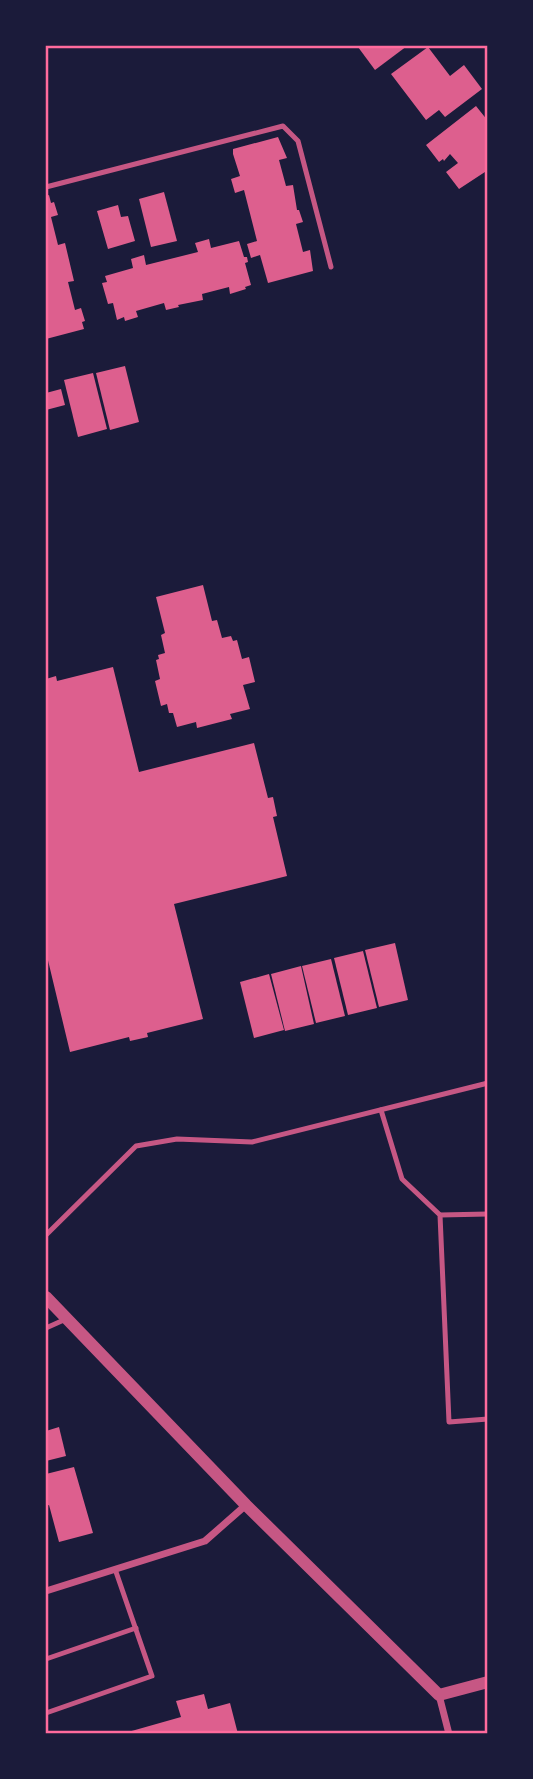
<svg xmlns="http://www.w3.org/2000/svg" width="533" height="1779" viewBox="0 0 533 1779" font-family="'DM Sans',sans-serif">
<rect width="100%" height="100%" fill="#1b1b3a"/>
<g fill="#dd5f8e">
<polygon points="360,46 407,46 375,70 358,47"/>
<polygon points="428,47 450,76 464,65 482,89 445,117 439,110 426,120 391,74"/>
<polygon points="476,106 488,121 485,123 488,126 488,170 459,189 446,172 458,163 450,154 444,161 443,159 439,162 426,145"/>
<polygon points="278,137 287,158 279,160 286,186 293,185 297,210 299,210 303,222 296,224 303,252 310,250 313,271 268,283 260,255 251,258 247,244 257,241 244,190 235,193 231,179 240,176 233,154 233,149"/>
<polygon points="164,192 177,241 151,247 139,199"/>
<polygon points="49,195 51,203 54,202 58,215 51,217 58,245 65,243 74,281 68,282 75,310 81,308 85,321 82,322 84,329 46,339 46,196"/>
<polygon points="118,205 121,217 128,216 135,241 108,249 97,211"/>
<polygon points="209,239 211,248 239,241 244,257 247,257 248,262 245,263 251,285 245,287 246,289 230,294 229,287 202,294 203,300 178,305 179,307 166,310 164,303 136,311 138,317 125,321 124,317 117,320 113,303 108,304 102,283 107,282 105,276 133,268 131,259 144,255 146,265 198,252 195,243"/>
<polygon points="125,366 139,422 110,430 96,373"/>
<polygon points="93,373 107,429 78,437 64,380"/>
<polygon points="61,389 65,405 46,410 46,393"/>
<polygon points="203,585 212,621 217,620 222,638 231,636 233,641 237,640 242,659 249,657 255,682 243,685 250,709 230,714 232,719 197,728 196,722 177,727 173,713 169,713 167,704 161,706 155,681 160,679 156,660 159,659 158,655 165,653 161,635 165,633 156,597"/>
<polygon points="113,667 139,772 254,743 268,798 273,797 277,816 273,817 287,876 174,904 203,1019 147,1033 148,1037 130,1041 129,1037 70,1052 46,952 46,679 56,676 57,681"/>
<polygon points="395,943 408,1000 379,1007 365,950"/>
<polygon points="363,951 377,1008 348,1015 334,958"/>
<polygon points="331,959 345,1016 316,1023 302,966"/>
<polygon points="301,966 314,1024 285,1031 271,974"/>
<polygon points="269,974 284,1030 254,1038 240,982"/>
<polygon points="59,1427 66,1456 46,1461 46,1431"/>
<polygon points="74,1467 93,1533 59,1542 49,1505 46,1506 46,1474"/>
<polygon points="204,1694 208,1709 230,1703 238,1734 121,1734 181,1717 176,1701"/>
</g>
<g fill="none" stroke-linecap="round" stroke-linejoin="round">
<g stroke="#c65784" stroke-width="5">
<polyline points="46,187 283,126 298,141 331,267"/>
<polyline points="381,1110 402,1179 440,1215 449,1422 488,1419"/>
<polyline points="440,1215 488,1214"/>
<polyline points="46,1235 136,1146 177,1139 252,1142 488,1083"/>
<polyline points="46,1328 66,1319"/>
<polyline points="46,1659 136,1628"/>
<polyline points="46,1713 152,1676 115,1569"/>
</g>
<g stroke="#c65784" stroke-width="7">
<polyline points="46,1591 205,1541 246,1505"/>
<polyline points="439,1695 449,1734"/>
</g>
<polyline stroke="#c65784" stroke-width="12" points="46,1297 246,1505 439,1695 488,1682"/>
</g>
<rect width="533" height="1779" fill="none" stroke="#1b1b3a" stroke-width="94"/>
<rect x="47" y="47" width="439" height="1685" fill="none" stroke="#ff6b9d" stroke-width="2.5"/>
</svg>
